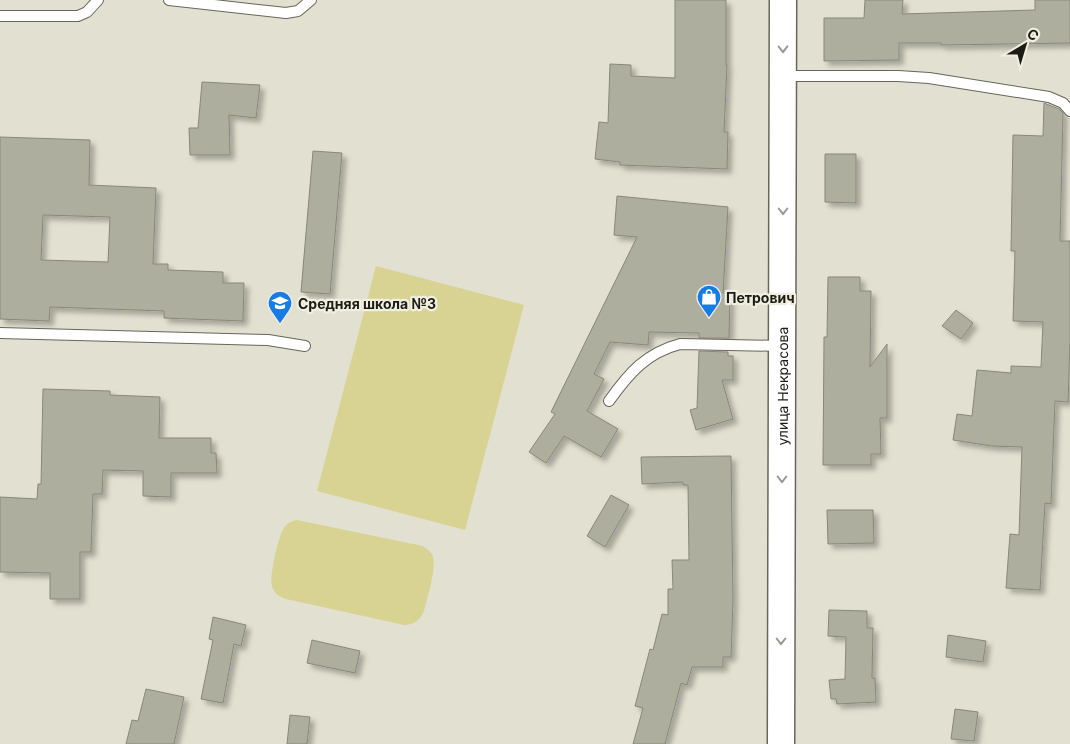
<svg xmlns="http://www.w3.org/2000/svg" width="1070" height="744" viewBox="0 0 1070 744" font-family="Inter,sans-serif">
<defs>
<filter id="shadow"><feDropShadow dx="4.5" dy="4.5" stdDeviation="2.5" flood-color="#0004"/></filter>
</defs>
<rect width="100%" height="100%" fill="#e2e1d1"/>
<g fill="#d8d393">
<polygon points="376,266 524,305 465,530 317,491"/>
<path d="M297 520 423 546C426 548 430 551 432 554 438 566 427 598 424 611 420 620 414 625 404 625L286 599C279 597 274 593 272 586 269 578 278 536 284 528 287 523 292 521 297 520Z"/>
</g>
<g fill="#aeae9f" stroke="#888779" fill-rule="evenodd" filter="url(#shadow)">
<polygon points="675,0 726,0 726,65 727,65 724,132 728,132 727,169 620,165 620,162 595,159 599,122 608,123 610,64 631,65 631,76 675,78"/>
<polygon points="865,0 903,0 902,14 1035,10 1035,0 1070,0 1070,43 941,45 941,43 899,43 899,60 824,61 824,18 864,18"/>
<polygon points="202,82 260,85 256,118 229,115 230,155 190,155 189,128 198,128"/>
<polygon points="1044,103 1059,109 1063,113 1060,241 1070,241 1070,343 1068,402 1055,401 1051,504 1045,503 1040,590 1006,588 1010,534 1019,535 1022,447 992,446 953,440 957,414 972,416 977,370 1011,373 1011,366 1041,367 1043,322 1013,321 1015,251 1011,251 1013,135 1043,136"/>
<path d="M0 137 90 140 89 185 156 188 153 264H168V270L223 272V283H244L243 321 164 318V311L50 307 49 321 0 319ZM43 215 110 217 108 262 41 260Z"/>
<polygon points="313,151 342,153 330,294 301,292"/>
<polygon points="825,154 856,154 856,203 825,202"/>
<polygon points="617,196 728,207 723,293 730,293 729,338 699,338 699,333 649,332 648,345 610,342 594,374 604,379 587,411 618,429 601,457 564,436 546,463 529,452 555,414 551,412 637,237 614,235"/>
<polygon points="828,277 860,277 860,291 871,291 870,367 887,344 887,418 880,418 881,454 871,454 871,465 823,465 824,337 827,337"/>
<polygon points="956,310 973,323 961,339 942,326"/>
<polygon points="699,351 728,352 728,356 733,356 733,380 722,380 733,419 696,430 690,410 697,408"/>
<polygon points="43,389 110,391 110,395 160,397 159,438 211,438 211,453 216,453 217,473 171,473 171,497 143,496 143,471 103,470 102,494 93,494 91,552 80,552 80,599 50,599 50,573 0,572 0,497 37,499 38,484 41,484"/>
<polygon points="731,456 733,600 731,657 723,657 723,667 692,667 687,685 681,683 665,744 633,744 643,708 635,706 650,649 653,650 662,614 668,615 668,589 673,589 672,560 689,560 688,485 683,485 683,482 642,484 641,457"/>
<polygon points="611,495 629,505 605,547 587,536"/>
<polygon points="827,510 873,510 874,543 828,544"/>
<polygon points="829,610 867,611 867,628 873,628 872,678 875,678 876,702 837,704 836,699 831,699 829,680 845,679 846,637 828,636"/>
<polygon points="213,617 246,625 241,646 234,644 223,703 201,699 213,640 209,639"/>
<polygon points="948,635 986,641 983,662 946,657"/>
<polygon points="312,640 360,651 355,673 307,663"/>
<polygon points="146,689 184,697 174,744 126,744 132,720 138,721"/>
<polygon points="955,709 978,712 974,741 951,739"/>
<polygon points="290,715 310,717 307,744 287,744"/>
</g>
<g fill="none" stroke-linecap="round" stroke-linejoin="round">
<defs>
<g id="service">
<polyline points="169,0 286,13 298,11 311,0"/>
<polyline points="0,16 78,16 87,12 98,0"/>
<polyline points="783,76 898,76 929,78 1049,97 1063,103 1070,111"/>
<polyline points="0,333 268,340 305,346"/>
<path d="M609 401C629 373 646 353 680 344L782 346"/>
</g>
<g id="tertiary">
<path id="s1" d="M781 744 783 0"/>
</g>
</defs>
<use href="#service" stroke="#676659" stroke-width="12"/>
<use href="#tertiary" stroke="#676659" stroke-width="29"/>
<use href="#service" stroke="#fff" stroke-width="10"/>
<use href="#tertiary" stroke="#fff" stroke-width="26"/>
</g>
<defs><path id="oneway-chevron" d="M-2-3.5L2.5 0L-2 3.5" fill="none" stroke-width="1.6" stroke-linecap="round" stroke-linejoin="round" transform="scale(1.25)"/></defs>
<g stroke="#999996">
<use href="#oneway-chevron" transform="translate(783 49) rotate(89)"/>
<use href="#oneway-chevron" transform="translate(783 211) rotate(90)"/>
<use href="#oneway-chevron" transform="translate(782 479) rotate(90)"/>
<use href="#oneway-chevron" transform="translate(781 641) rotate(90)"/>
</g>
<defs>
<symbol id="shop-pin" viewBox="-11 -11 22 30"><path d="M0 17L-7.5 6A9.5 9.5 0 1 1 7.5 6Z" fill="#167be4" stroke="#efeedf"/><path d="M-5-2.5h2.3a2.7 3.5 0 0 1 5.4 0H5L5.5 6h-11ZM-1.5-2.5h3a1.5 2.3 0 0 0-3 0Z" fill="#fff"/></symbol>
<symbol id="school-pin" viewBox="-11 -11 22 30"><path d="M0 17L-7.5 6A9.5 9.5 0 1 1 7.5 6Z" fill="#167be4" stroke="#efeedf"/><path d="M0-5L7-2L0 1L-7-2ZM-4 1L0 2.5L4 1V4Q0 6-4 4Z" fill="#fff"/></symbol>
</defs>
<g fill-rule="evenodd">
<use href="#shop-pin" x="695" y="283" width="28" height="38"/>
<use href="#school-pin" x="266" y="289" width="28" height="38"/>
</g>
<g text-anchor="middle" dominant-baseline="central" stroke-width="4.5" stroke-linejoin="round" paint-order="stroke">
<g font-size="14" font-weight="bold" fill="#1c1c16" stroke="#efeedf" text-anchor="start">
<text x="726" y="297">Петрович</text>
<text x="298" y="303">Средняя школа №3</text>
</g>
<g font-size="14" fill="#1c1c16" stroke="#efeedf">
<text stroke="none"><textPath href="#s1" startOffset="358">улица Некрасова</textPath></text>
</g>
</g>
<g transform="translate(1025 45) rotate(38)" stroke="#efeedf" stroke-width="4" paint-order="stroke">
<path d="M0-4L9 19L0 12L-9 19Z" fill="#1c1c16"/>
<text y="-8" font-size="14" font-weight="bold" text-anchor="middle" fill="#1c1c16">С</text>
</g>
</svg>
